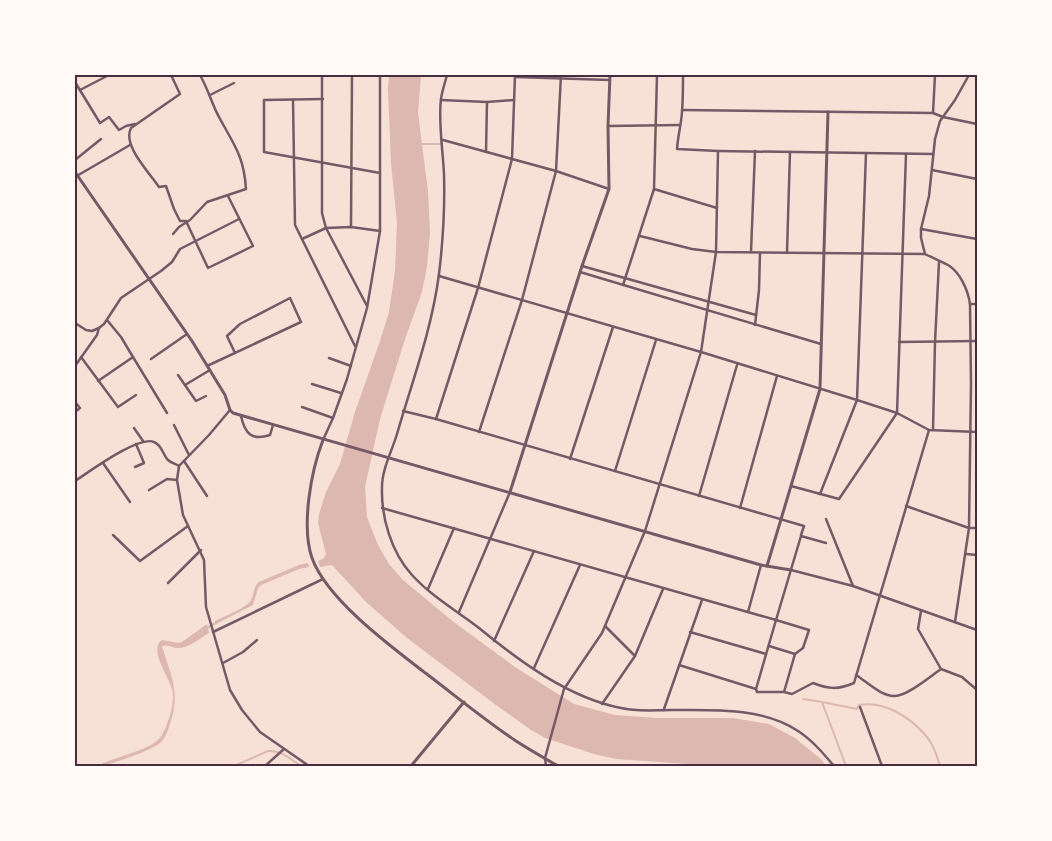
<svg xmlns="http://www.w3.org/2000/svg" width="1052" height="841" viewBox="0 0 1052 841" font-family="'Public Sans',sans-serif">
<rect width="100%" height="100%" fill="#f7e1d7"/>
<g fill="#dcb8b0">
<polygon points="389,75 421,75 418,113 428,191 430,233 427,267 422,292 405,339 380,419 365,487 367,517 378,545 389,564 403,580 455,623 515,667 574,704 615,715 657,718 733,718 769,724 795,738 822,760 826,766 701,765 616,759 594,754 545,738 531,730 496,705 407,638 365,601 332,565 320,567 318,561 324,558 326,554 318,523 319,514 326,492 340,464 355,412 380,341 389,312 395,271 397,223 391,163 388,89"/>
<path d="M308 563 309 567 299 569 261 585 258 588 253 605 216 624 215 621C223 617 248 607 251 600 255 593 252 589 259 582L299 565Z"/>
<path d="M207 624 209 633C200 638 189 648 179 648 172 648 168 644 162 646 171 677 181 692 170 724 168 730 166 737 161 742 152 751 118 761 104 766H97C114 757 144 752 158 740 167 731 176 701 172 689 169 677 148 649 162 640L178 643 182 642Z"/>
</g>
<g fill="none" stroke-linecap="round" stroke-linejoin="round">
<g stroke="#dcb8b0" stroke-width="2">
<polyline points="422,144 440,144"/>
<polyline points="205,629 216,623"/>
<polyline points="803,699 822,702"/>
<path d="M234 766 268 751C281 750 291 759 301 766"/>
<path d="M846 766 822 702 857 709 859 705C885 700 911 718 927 737 934 745 937 756 940 766"/>
</g>
<g stroke="#755966" stroke-width="2.5">
<path d="M171 75 180 94 131 128C122 145 149 172 159 187L166 186 174 209 180 221H186L208 268 253 246 228 196"/>
<polyline points="322,75 322,213 326,228 367,306"/>
<path d="M447 75C445 83 442 91 441 99 438 121 443 151 444 174 445 208 443 241 439 274 432 329 412 382 397 434 392 451 382 469 382 487 381 517 391 552 412 575 431 596 457 611 479 628 519 661 569 698 621 708 637 712 655 710 671 710 712 710 762 707 798 731 812 740 823 753 834 766"/>
<polyline points="515,77 610,80"/>
<polyline points="75,82 100,123 109,117 119,130 126,126 135,124"/>
<polyline points="80,90 109,75"/>
<polyline points="210,95 234,83"/>
<polyline points="323,99 264,100 264,152 380,173 380,75"/>
<polyline points="293,100 295,225 355,346"/>
<polyline points="441,100 487,102 514,100"/>
<polyline points="682,110 933,113 943,117 977,124"/>
<polyline points="933,113 935,75"/>
<polyline points="608,126 680,125"/>
<polyline points="443,140 556,171 609,189"/>
<polyline points="718,151 933,154"/>
<polyline points="486,152 487,102"/>
<polyline points="75,160 101,139"/>
<polyline points="932,170 977,179"/>
<polyline points="75,177 130,145"/>
<polyline points="654,189 717,208"/>
<polyline points="351,227 352,75"/>
<polyline points="921,229 977,239"/>
<path d="M173 234 179 227 190 220 207 202 246 189C244 156 234 145 219 117 212 104 208 89 200 75"/>
<polyline points="640,236 692,249 716,252 925,254"/>
<polyline points="302,239 326,228 351,227 380,231"/>
<polyline points="751,252 755,151"/>
<polyline points="787,252 790,152"/>
<polyline points="582,266 756,315"/>
<polyline points="580,272 821,344"/>
<polyline points="439,276 701,352 857,400 897,413 929,430 977,432"/>
<polyline points="623,285 654,189 657,75"/>
<polyline points="970,304 977,304"/>
<polyline points="107,320 121,337 133,357"/>
<polyline points="75,323 86,330 92,331 99,328 104,324 121,298 161,271 172,262 180,249 239,219"/>
<polyline points="755,325 759,290 760,253"/>
<polyline points="899,342 977,341"/>
<polyline points="81,357 118,407 136,395"/>
<polyline points="329,358 351,366"/>
<polyline points="151,359 187,334"/>
<polyline points="75,366 97,335 99,328"/>
<polyline points="207,366 301,322 290,298 240,324 227,336 235,353"/>
<polyline points="178,375 196,401 206,396"/>
<polyline points="98,381 133,357 167,413"/>
<polyline points="312,384 341,393"/>
<polyline points="185,385 210,370"/>
<polyline points="75,402 80,408 75,412"/>
<polyline points="302,407 333,418"/>
<polyline points="230,410 209,435 179,466 177,480 183,515 204,560 206,607 230,690 242,710 260,732 309,766"/>
<polyline points="403,411 436,419 804,526 801,535"/>
<path d="M241 416C245 434 252 441 270 435L273 425"/>
<polyline points="436,419 478,288 512,159 515,75"/>
<polyline points="174,425 189,455"/>
<polyline points="134,428 143,441"/>
<polyline points="933,430 935,342 939,262"/>
<polyline points="479,432 522,300 556,171 561,75"/>
<polyline points="323,440 333,418 347,379 367,308 380,231 380,173"/>
<polyline points="570,459 613,327"/>
<polyline points="184,461 207,496"/>
<polyline points="103,463 130,502"/>
<polyline points="135,467 144,463 136,444"/>
<polyline points="615,471 656,340"/>
<path d="M75 481C89 472 139 435 154 442 162 445 163 455 168 460 171 463 176 464 179 466"/>
<polyline points="791,486 839,499 897,413 906,154"/>
<polyline points="149,490 167,479 177,480"/>
<polyline points="820,494 857,400 866,153"/>
<polyline points="699,496 737,365"/>
<polyline points="906,506 969,528 977,528"/>
<polyline points="382,508 776,620 801,536 826,543"/>
<polyline points="740,508 777,376"/>
<polyline points="826,519 853,586"/>
<polyline points="113,535 140,561 188,526"/>
<polyline points="966,554 977,555"/>
<polyline points="791,570 853,586 977,630"/>
<polyline points="168,583 201,550"/>
<polyline points="428,589 454,528"/>
<polyline points="921,611 918,629 941,669 962,677 977,690"/>
<polyline points="459,612 510,492"/>
<polyline points="748,612 761,565"/>
<path d="M955 622 969 528 971 384 970 304C968 290 960 272 948 265 941 261 933 258 925 254L921 238V229L929 196 935 139 940 121 955 100 969 75"/>
<polyline points="605,626 635,656"/>
<polyline points="213,632 323,579"/>
<polyline points="690,632 766,654"/>
<polyline points="494,641 534,551"/>
<polyline points="769,646 795,654"/>
<polyline points="223,663 243,652 257,640"/>
<polyline points="679,665 756,689"/>
<polyline points="534,668 580,565"/>
<path d="M856 675C867 682 881 696 894 696 906 697 931 676 941 669"/>
<path d="M784 692 795 654 803 648 809 630 776 620 756 689 757 692H784L792 694 813 683C828 689 838 690 854 683L929 430"/>
<polyline points="602,704 635,656 663,589"/>
<polyline points="860,707 882,766"/>
<polyline points="664,709 702,600"/>
<polyline points="265,766 284,749"/>
<path d="M546 766 545 758 564 689 602 633 645 531 701 352 716 252 718 151 677 149C678 135 681 126 682 112 683 100 683 87 683 75"/>
</g>
<g stroke="#755966" stroke-width="3">
<polyline points="75,172 192,341 225,395 230,410 233,413 761,565 791,570"/>
<path d="M323 440C311 471 301 526 312 558 327 600 393 648 428 675 457 697 486 721 516 741 530 750 544 758 558 766"/>
<polyline points="510,492 582,266 609,189 608,126 610,75"/>
<polyline points="767,566 820,389 828,112"/>
<polyline points="411,766 464,702"/>
</g>
</g>
<rect width="1052" height="841" fill="none" stroke="#fffaf5" stroke-width="152"/>
<rect x="76" y="76" width="900" height="689" fill="none" stroke="#4a2c40" stroke-width="2"/>
</svg>
